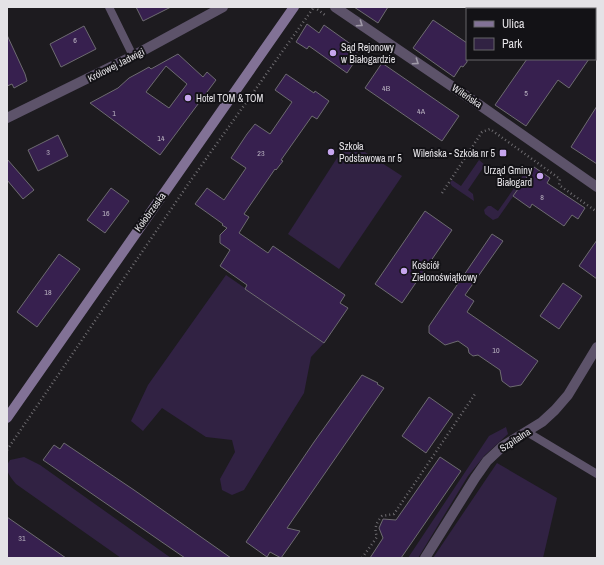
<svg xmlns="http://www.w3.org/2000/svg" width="604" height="565" viewBox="0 0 604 565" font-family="'Archivo Narrow',sans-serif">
<rect width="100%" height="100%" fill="#1d1b1f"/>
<g fill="#312243">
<polygon points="348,141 402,176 339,269 288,234"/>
<polygon points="479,160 485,165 468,190 473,194 474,201 452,186 450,183 452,180 461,186"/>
<polygon points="524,174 527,177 498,218 493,220 485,214 484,210 488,206 491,206 498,211"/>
<polygon points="226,275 324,343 311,357 304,393 244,490 232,495 222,490 220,479 235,452 232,440 206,437 162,408 143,431 131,421 148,385"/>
<polygon points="506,427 508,434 485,455 468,476 418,558 408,558 489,436"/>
<path d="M24 457 40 465 171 558H121L16 484C10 476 3 470 10 460Z"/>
<polygon points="497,463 557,498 543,558 433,558"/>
</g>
<g fill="#37204f" stroke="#6d6b70" fill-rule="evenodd">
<polygon points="136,7 171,7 143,21"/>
<polygon points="354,7 388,7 378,23"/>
<polygon points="433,20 467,43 467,62 463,67 461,66 454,77 413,48"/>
<polygon points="307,24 319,33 324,25 359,50 353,59 355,61 347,73 309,46 307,49 296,42"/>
<polygon points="84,26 96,49 61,67 50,44"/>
<polygon points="7,35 25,74 27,81 14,88 12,84 7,86"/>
<path d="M178 54 203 77 207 72 216 80 160 155 90 103 118 88 129 78 142 71 149 67 151 69ZM166 66 187 84 169 108 146 92Z"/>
<polygon points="527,59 589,59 569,88 558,80 526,126 495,105"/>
<polygon points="382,63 459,116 442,141 365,88"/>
<polygon points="286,74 314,93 315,91 329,101 317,119 312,116 281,160 283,161 276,170 275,169 244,214 249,217 239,233 268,253 273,246 345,295 340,303 348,308 324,343 245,289 247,285 220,266 230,250 220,243 220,235 227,228 222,225 223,224 195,204 207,188 224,200 246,168 231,158 247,134 255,124 270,134 292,102 275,90"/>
<polygon points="597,106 597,164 571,147"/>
<polygon points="58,135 68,156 38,171 28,150"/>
<polygon points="7,159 34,190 23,199 7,180"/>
<polygon points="534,167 550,178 547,183 585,208 578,219 572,215 564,226 532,204 530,208 513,196"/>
<polygon points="111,188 129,201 105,233 87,220"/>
<polygon points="425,211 452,230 402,303 375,284"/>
<polygon points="492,234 503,241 465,295 474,301 467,312 538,361 521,385 510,387 502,381 500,370 478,355 473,356 469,353 468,348 458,341 445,345 429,333 429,326"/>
<polygon points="597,240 597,279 579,266"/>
<polygon points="59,254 80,269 37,327 17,312"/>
<polygon points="563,283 582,296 559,329 540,316"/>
<polygon points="362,375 378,383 377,384 384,388 287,528 300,531 281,558 270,552 267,557 246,542 314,442"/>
<polygon points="429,397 453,414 426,453 402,436"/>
<polygon points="64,443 134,490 231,558 185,558 43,460 54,445 60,449"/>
<polygon points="440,457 461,471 401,558 370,558 383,538 379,528 383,519 396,520"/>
<polygon points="7,517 66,558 7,558"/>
</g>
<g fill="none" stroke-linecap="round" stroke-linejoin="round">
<g stroke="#6e6c70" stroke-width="2.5" stroke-dasharray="1 3" stroke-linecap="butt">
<polyline points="314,7 325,15"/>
<polyline points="442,193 482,132 490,129 560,179 559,185 597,212"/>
<polyline points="7,450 191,180 314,7"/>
<path d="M362 558 377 537C374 528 376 523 382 516L394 514 475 394"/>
</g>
<g stroke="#5d536a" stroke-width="8">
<polyline points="109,7 133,56"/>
<polyline points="527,432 597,474"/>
</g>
<g stroke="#5d536a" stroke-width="10">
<polyline points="335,7 481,106 597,187"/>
<polyline points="7,118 133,56 223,7"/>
<polyline points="425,558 475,478 487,461 503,446 542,422 555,410 568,395 597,347"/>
</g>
<polyline stroke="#827296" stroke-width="10" points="7,418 294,7"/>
</g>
<defs><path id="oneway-chevron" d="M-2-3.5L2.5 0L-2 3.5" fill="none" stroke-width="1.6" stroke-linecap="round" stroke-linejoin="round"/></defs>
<g stroke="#a09aa8">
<use href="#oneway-chevron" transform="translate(360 24) rotate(34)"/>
<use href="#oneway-chevron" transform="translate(416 62) rotate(34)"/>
</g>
<g fill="#c7a6ef" stroke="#131216" stroke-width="1.5">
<circle cx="333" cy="53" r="4"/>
<circle cx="188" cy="98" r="4"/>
<circle cx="331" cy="152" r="4"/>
<rect x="499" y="149" width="8" height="8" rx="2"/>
<circle cx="540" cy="176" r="4"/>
<circle cx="404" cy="271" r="4"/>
</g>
<g text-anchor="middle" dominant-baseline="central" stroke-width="4" stroke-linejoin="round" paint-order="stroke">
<g font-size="8" fill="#b9b2c0">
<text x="75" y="40">6</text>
<text x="386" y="88">4B</text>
<text x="526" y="93">5</text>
<text x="421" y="111">4A</text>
<text x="114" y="113">1</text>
<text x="161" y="138">14</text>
<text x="48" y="152">3</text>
<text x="261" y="153">23</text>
<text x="542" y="197">8</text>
<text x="106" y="213">16</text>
<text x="48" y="292">18</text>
<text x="496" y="350">10</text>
<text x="22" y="538">31</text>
</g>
<g font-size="10" fill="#e4e2e6" stroke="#131216" text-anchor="start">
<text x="341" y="47">Sąd Rejonowy<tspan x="341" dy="12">w Białogardzie</tspan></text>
<text x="196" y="98">Hotel TOM &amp; TOM</text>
<text x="339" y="146">Szkoła<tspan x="339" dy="12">Podstawowa nr 5</tspan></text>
<text x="495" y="153" text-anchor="end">Wileńska - Szkoła nr 5</text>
<text x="532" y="170" text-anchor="end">Urząd Gminy<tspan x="532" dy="12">Białogard</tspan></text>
<text x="412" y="265">Kościół<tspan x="412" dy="12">Zielonoświątkowy</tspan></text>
</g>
<g font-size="10" fill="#e4e2e6" stroke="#131216">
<text transform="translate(116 65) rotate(-27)">Królowej Jadwigi</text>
<text transform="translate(467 96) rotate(34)">Wileńska</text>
<text transform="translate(150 212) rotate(-54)">Kołobrzeska</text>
<text transform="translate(515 440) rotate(-33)">Szpitalna</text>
</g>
</g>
<rect width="604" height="565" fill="none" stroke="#e4e2e6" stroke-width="16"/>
<rect x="466" y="8" width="130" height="52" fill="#131216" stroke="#676569"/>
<rect x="474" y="21" width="20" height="6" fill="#827296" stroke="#676569"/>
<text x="502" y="28" font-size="12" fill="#e4e2e6">Ulica</text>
<rect x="474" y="38" width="20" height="12" fill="#312243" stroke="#676569"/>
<text x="502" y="48" font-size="12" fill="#e4e2e6">Park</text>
</svg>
